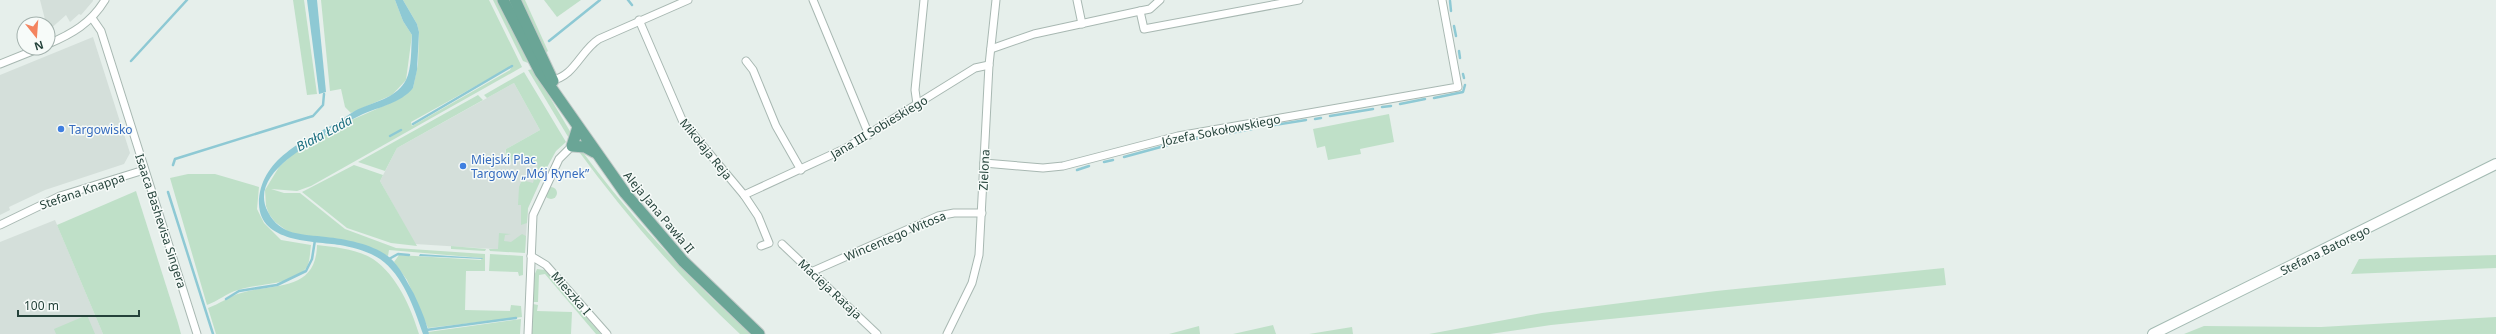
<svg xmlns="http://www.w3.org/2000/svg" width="2496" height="334" viewBox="0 0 2496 334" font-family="'Noto Sans',sans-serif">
<rect width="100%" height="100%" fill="#e6efeb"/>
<g fill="#d4dfda">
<polygon points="40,0 93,0 93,1 81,15 79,14 70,22 66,15 48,31"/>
<polygon points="93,37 130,153 124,164 45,190 9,207 10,210 0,215 0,75"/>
<polygon points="514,83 540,130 506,149 504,156 539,163 537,169 545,171 528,208 525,251 415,244 380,181 397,148"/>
<polygon points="55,220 103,334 0,334 0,242"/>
</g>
<g fill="#bfe0c8" fill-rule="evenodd">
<polygon points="293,0 304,0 317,94 307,95"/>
<polygon points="321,0 395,0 403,21 412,35 406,80 392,95 351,113 345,107 341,89 330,91"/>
<path d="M403 0H489L522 67 311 186 297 191 271 189 284 193H300L345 229 396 248 485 254V271H466L465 310 510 311 511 305 521 306 522 317 428 328 407 280 394 262 399 255 481 260 482 258 389 250 388 256 356 243 290 233 275 222 269 214 266 206 265 190 279 167 293 154 347 122 397 100 413 88 418 64 419 32 417 24ZM512 66 510 70 412 126 411 122Z"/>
<polygon points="493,0 499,0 528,63 523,61"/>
<polygon points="519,0 525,0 548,51 544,54"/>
<polygon points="544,0 581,0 557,17"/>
<polygon points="533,69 571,133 570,140 528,70"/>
<polygon points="524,72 566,142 556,151 545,171 537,169 538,163 513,156 511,162 505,158 506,149 540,130 514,83 487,98 484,95"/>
<polygon points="478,95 483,100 397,148 385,171 358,162"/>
<polygon points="1389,114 1394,142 1360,149 1361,154 1328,160 1325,146 1317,148 1313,129"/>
<path d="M577 149 582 151C631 218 689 279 751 334H740C679 277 626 216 577 149Z"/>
<polygon points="354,165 383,175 380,181 417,246 391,243 347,228 302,192"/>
<path d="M188 174H215L259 187 257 209 264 223 281 240 311 245C310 252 310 261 307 267 294 286 257 283 238 290 227 293 218 301 207 305L170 178Z"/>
<polygon points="535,175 541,179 528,208 527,223 521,225 521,205 518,205 519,187 522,180 533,183"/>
<circle cx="551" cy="193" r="6"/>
<polygon points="136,191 178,323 181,334 103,334 57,225"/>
<polygon points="499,233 511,234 505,235 504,241 511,242 522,234 526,236 525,253 490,251 489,249 498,249"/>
<path d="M317 245C335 247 357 249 373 259 397 275 411 308 419 334H216L208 308C219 304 230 296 241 293 274 283 316 292 317 245Z"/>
<polygon points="451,246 486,249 485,251 451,249"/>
<polygon points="490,254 523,256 523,275 519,276 518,272 489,271"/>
<polygon points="2496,255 2496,268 2351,274 2359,259"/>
<polygon points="1944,268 1946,285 1551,325 1490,334 1429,334 1542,313 1716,291"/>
<polygon points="537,269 545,270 601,334 596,334 545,274 539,275 538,302 533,302 534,276"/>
<polygon points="533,304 538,305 537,311 572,312 571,334 532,334"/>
<polygon points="87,315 95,334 56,334 54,329"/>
<polygon points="2496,317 2496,334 2184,334 2204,326 2321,327"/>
<polygon points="521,319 520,334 429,334 428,332"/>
<polygon points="1273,325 1276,334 1233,334"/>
<polygon points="1199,326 1200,334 1169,334"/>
<polygon points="1352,327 1353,334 1309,334"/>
</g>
<g fill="#8ec9d4">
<polygon points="307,0 317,0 326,92 319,94"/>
<path d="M395 0H403L417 24 419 32 417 70 413 88C401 103 379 107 363 114 350 120 338 128 326 135 302 148 249 177 268 212 280 236 303 234 326 237 345 239 373 244 389 257 400 266 407 282 414 294 420 307 426 320 429 334H423C414 308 403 275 380 259 370 252 352 247 340 245 314 241 260 243 259 204 259 159 305 140 338 122 346 117 353 111 361 108 378 101 397 97 406 80 412 68 411 48 412 35L403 21Z"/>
<polygon points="420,254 482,258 483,259 419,256"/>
</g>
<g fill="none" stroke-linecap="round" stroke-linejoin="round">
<g stroke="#8ec9d4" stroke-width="2.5">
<polyline points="628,0 632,5"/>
<polyline points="1450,1 1451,11"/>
<polyline points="1454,26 1456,36"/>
<polyline points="549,41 600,0"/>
<polyline points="1459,51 1460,58"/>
<polyline points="131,61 187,0"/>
<polyline points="1463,74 1464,78"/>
<polyline points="1434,98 1463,92 1465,85"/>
<polyline points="1400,104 1425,99"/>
<polyline points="1382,107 1391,106"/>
<polyline points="1330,116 1373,109"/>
<polyline points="1315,119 1321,118"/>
<polyline points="413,124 512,66"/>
<polyline points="1269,126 1306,120"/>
<polyline points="1230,133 1252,129"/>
<polyline points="390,136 401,130"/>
<polyline points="1190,140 1199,138"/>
<polyline points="1124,157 1168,145"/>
<polyline points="1104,162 1113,160"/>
<polyline points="173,165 175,159 313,116 323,105 324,94"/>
<polyline points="1077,170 1089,166"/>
<polyline points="168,192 213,334"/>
<polyline points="389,259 398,254 409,255"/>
<polyline points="226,299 239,291 277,285 306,271 312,259 315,240"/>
<polyline points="426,330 516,318"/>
</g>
<defs>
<g id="street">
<polyline points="813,0 869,135"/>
<polyline points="1077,0 1082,24"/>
<polyline points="1140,11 1150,9 1160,0"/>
<polyline points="92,18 101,31 197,334"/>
<polyline points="639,20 683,122 744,195 758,216 769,243 761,246"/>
<path d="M48 44C72 34 91 23 105 0"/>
<polyline points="991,49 1034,34 1140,11 1144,29 1299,0"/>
<polyline points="746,61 753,70 776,126 801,170"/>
<polyline points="0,64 40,48"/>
<path d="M552 80C574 77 581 50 599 39L688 0"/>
<polyline points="917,104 915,90 924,0"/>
<polyline points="984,163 1043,168 1063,166 1178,136 1458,87 1442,0"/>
<polyline points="744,195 846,148 975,68 989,65"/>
<polyline points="0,225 60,196 144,170"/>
<polyline points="782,244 877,334"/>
<polyline points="531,256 546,265 607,334"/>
<polyline points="811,272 938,216 954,213 982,213"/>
<polyline points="528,334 533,215 559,159 572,146"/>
<polyline points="947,334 972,283 979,255 989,65 996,0"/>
</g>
<polyline id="secondary" points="2153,334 2496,164"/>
<g id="primary">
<polyline points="503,0 540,72 625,193 683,261 759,334"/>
<polyline points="515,0 553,81"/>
<polyline points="578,127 572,146 585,147 594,152"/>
</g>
</defs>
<use href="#street" stroke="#a8b8b2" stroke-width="9"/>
<use href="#secondary" stroke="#a4bbb3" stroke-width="12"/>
<use href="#primary" stroke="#c2cac8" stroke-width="13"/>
<use href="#street" stroke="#fff" stroke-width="7"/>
<use href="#secondary" stroke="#fff" stroke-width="10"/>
<use href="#primary" stroke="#6aa596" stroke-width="11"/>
</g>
<g fill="#3f7fe0" stroke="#f7fbf9" stroke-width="1.5">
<circle cx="61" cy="129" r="4"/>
<circle cx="463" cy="166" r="4"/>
</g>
<g text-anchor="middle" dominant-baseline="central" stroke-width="3" stroke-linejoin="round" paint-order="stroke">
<g font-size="12" fill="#24423a" stroke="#f7fbf9">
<text transform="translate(879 127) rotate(-31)">Jana III Sobieskiego</text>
<text transform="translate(1221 130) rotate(-11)">Józefa Sokołowskiego</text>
<text transform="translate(706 149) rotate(51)">Mikołaja Reja</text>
<text transform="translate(984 170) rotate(-87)">Zielona</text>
<text transform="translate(82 191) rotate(-19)">Stefana Knappa</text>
<text transform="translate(659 212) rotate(50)">Aleja Jana Pawła II</text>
<text transform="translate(161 221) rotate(72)">Isaaca Bashevisa Singera</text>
<text transform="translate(895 236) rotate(-23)">Wincentego Witosa</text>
<text transform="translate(2325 250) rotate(-26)">Stefana Batorego</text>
<text transform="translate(830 289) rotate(43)">Macieja Rataja</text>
<text transform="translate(571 293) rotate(49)">Mieszka I</text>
</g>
<g font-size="12" fill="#366cbe" stroke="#f7fbf9" text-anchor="start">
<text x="69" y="129">Targowisko</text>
<text x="471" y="159">Miejski Plac<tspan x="471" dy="14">Targowy „Mój Rynek”</tspan></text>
</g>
<g font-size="13" font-style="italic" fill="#1c6f80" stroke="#f7fbf9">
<text transform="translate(324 133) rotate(-28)">Biała Łada</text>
</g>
</g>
<g transform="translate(36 36) rotate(163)"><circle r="19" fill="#f7fbf9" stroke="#a3b1ad"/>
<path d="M0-3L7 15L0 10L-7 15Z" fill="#f4845f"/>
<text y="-6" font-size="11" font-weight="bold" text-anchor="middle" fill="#24423a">N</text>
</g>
<path d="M18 310v6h121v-6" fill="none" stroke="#24423a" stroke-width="2"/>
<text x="24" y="310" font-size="12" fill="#24423a" stroke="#f7fbf9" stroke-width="3" paint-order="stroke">100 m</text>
</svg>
